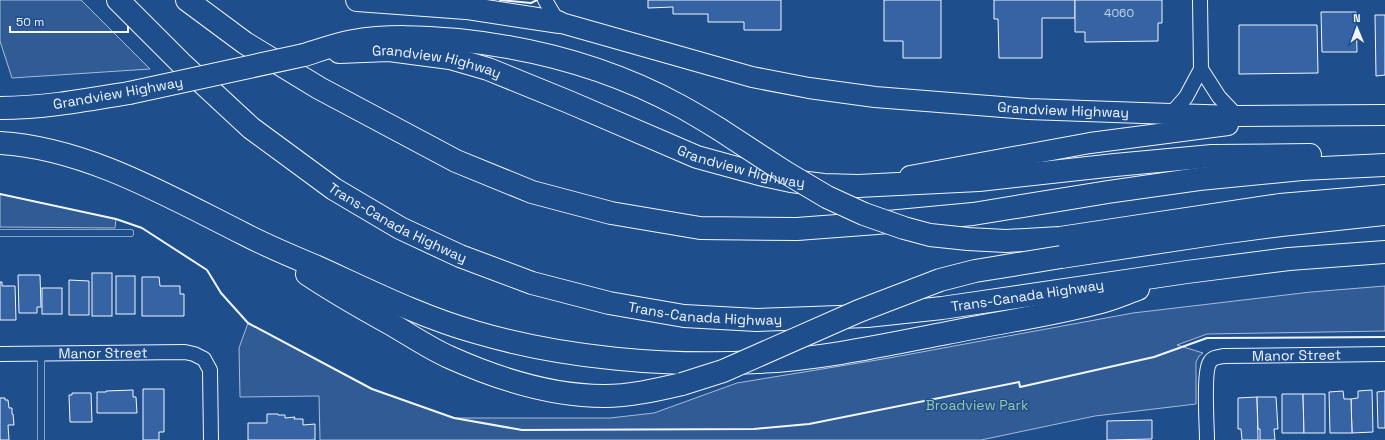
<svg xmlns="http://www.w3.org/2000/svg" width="1385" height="440" viewBox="0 0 1385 440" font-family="'Space Grotesk',sans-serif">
<rect width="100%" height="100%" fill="#1f4e8c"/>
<g fill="#305b95" stroke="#a8bbd7">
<polygon points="0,0 81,0 150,69 12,78 0,41"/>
<polygon points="0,194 116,219 115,228 0,227"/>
<polygon points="1385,286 1385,331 1207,334 1177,345 1203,353 1199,356 1196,362 1196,404 1095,416 981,440 320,440 319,396 240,397 239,348 248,323 372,389 454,418 610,418 654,413 737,383 889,358 1133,313 1311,292"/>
</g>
<g fill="#3563a3" stroke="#f2f6ff">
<polygon points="648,0 781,0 781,30 744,30 744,22 708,22 708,14 673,14 673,7 648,8"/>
<polygon points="884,0 941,0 941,58 903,58 903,41 884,41"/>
<polygon points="994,0 1075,0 1075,18 1042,18 1042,58 999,58 998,19 994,19"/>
<polygon points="1075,0 1162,0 1162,23 1158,23 1158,41 1085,42 1085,32 1075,32"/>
<polygon points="1321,12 1356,12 1357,52 1322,52"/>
<polygon points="1375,15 1385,15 1385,75 1376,76"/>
<polygon points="1239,25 1317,25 1318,73 1239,74"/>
<rect x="92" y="273" width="20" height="43"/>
<polygon points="18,275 40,275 41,307 37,307 37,313 19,313"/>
<rect x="116" y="276" width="19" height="38"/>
<polygon points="142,277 159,277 160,286 180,286 180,294 184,294 184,316 142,316"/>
<polygon points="69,280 89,281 89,315 69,315"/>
<polygon points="0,282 2,282 2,286 15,286 16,320 0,320"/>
<rect x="42" y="288" width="20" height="26"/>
<polygon points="143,389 164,389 164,432 159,432 159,440 143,440"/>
<polygon points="133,390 133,397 136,397 137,413 97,413 97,392 106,392 106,391"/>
<polygon points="1372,390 1373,432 1352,433 1351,399 1358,398 1358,391"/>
<polygon points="1343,391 1344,399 1351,399 1352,433 1330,433 1329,392"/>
<polygon points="1385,391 1385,428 1378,428 1377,392"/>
<polygon points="72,393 91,393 92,422 70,422 69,395 72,395"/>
<polygon points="1282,394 1303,394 1304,433 1282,433"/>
<polygon points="1303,394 1325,394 1325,433 1304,433"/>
<polygon points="1257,397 1258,440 1242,440 1241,429 1238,429 1238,398"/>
<polygon points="1257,397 1276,397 1278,429 1274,429 1275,440 1260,440 1260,429 1258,429"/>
<polygon points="0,398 5,398 5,400 8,400 9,408 12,408 12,414 13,414 14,425 8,425 9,440 0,440"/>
<polygon points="267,414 278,414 278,415 285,415 285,418 295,417 294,419 303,419 303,425 315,424 315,440 248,440 248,423 267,423"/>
<polygon points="1152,420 1152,439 1107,440 1107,421"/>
</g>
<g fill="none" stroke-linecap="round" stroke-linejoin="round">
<defs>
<g id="service">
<polyline points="0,233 130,233"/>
<polyline points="41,354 41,440"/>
</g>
<g id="minor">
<polyline points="545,0 558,22"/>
<polyline points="1201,69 1219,97 1237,116"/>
<polyline points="1171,114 1186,97 1201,69 1200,0"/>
<path id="s1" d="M0 354 185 352 194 354 204 359 210 370 211 440"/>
<path id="s2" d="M1207 440C1207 426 1203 371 1210 362 1213 357 1218 357 1224 356L1385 354"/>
</g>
<g id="secondary">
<path id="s3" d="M558 22 752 77 809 88 875 97 1028 109 1171 114 1237 116 1385 115"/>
<polyline points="910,176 1090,143 1228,125"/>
</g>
<g id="primary">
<path id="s4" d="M339 52 389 50 450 58 488 69 569 102 697 157 759 174 791 181 824 185 858 186"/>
<path d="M0 108C43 108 87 100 129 93"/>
</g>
<g id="motorway">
<path id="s5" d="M118 0 181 63 251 128 334 189 400 228 460 256 532 283 609 303 684 316 757 320 867 316 942 308 1187 272 1289 259 1385 252"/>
<polyline points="187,0 245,43 319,88 456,161 532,192 611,213 700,228 797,229 877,223 973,214 1108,192 1199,179 1302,169 1385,165"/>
<polyline points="357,0 466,8 558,22"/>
<path d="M304 55C320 50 336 44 353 41 388 35 424 37 458 40 535 48 612 69 680 106 693 113 706 121 719 129"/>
<path d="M0 143C86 148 168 196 244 234 267 246 291 256 315 266 366 289 421 317 475 332 563 358 666 367 758 362 822 359 885 345 947 333 996 323 1045 316 1093 304 1109 301 1124 294 1138 289"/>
<polyline points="858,186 979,180 1115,165 1212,156 1310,155"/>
<polyline points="1006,241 1060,238 1280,205 1385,196"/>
<polyline points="1061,257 1220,233 1281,225 1385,214"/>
<path d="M307 274C334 292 362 308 391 324 410 335 429 348 449 357 498 379 550 396 604 396 630 396 656 390 682 384"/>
</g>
</defs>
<use href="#service" stroke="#f2f6ff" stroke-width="8"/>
<use href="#minor" stroke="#f2f6ff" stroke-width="16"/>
<use href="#secondary" stroke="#f2f6ff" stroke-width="22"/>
<use href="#primary" stroke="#f2f6ff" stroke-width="24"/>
<use href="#motorway" stroke="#f2f6ff" stroke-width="24"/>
<use href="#service" stroke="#1f4e8c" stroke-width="7"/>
<use href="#minor" stroke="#1f4e8c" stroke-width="14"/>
<use href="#secondary" stroke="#1f4e8c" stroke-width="20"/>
<use href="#primary" stroke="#1f4e8c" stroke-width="22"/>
<use href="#motorway" stroke="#1f4e8c" stroke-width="22"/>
<defs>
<polyline id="primary-bridge" points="129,93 304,55"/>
<g id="motorway-bridge">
<polyline points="719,129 785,172 827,197 864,214 904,228 930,235 968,239 1006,241"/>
<polyline points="682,384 723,371 859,311 940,280 975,271 1061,257"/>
</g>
</defs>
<use href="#primary-bridge" stroke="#f2f6ff" stroke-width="24" stroke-linecap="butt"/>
<use href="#motorway-bridge" stroke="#f2f6ff" stroke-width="24" stroke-linecap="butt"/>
<use href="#primary-bridge" stroke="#1f4e8c" stroke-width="22"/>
<use href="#motorway-bridge" stroke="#1f4e8c" stroke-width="22"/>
<g stroke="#f2f6ff" stroke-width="2">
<polyline points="500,0 531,3 537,0"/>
<polyline points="0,194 116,219 142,228 207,270 221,293 248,323 372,389 454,418 522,430 754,429 809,424 1019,382 1020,387 1154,357 1207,338 1385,337"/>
</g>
</g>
<g text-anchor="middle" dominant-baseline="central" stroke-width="3" stroke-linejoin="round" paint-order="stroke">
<g font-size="12" fill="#c3d1e8">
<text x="1119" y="13">4060</text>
</g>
<g font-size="14" fill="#f2f6ff" stroke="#1f4e8c">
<text stroke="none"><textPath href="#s4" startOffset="99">Grandview Highway</textPath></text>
<text transform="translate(118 93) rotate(-10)">Grandview Highway</text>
<text stroke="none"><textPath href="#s3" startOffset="515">Grandview Highway</textPath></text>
<text stroke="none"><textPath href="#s4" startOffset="423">Grandview Highway</textPath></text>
<text stroke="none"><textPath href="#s5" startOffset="360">Trans-Canada Highway</textPath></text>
<text stroke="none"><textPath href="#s5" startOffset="1008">Trans-Canada Highway</textPath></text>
<text stroke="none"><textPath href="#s5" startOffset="684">Trans-Canada Highway</textPath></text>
<text stroke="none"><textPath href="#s1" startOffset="103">Manor Street</textPath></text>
<text stroke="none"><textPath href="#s2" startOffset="167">Manor Street</textPath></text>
</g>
<g font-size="14" fill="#97c8a6" stroke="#1f4e8c">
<text x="977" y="405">Broadview Park</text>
</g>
</g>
<g transform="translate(1357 28) rotate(359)" stroke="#1f4e8c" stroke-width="3" paint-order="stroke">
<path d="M0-3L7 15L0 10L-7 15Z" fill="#f2f6ff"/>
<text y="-6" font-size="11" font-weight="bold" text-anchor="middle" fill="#f2f6ff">N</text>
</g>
<path d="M10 26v6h118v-6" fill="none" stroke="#f2f6ff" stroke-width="2"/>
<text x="16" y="26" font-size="12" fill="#f2f6ff" stroke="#1f4e8c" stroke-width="3" paint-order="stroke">50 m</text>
</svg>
